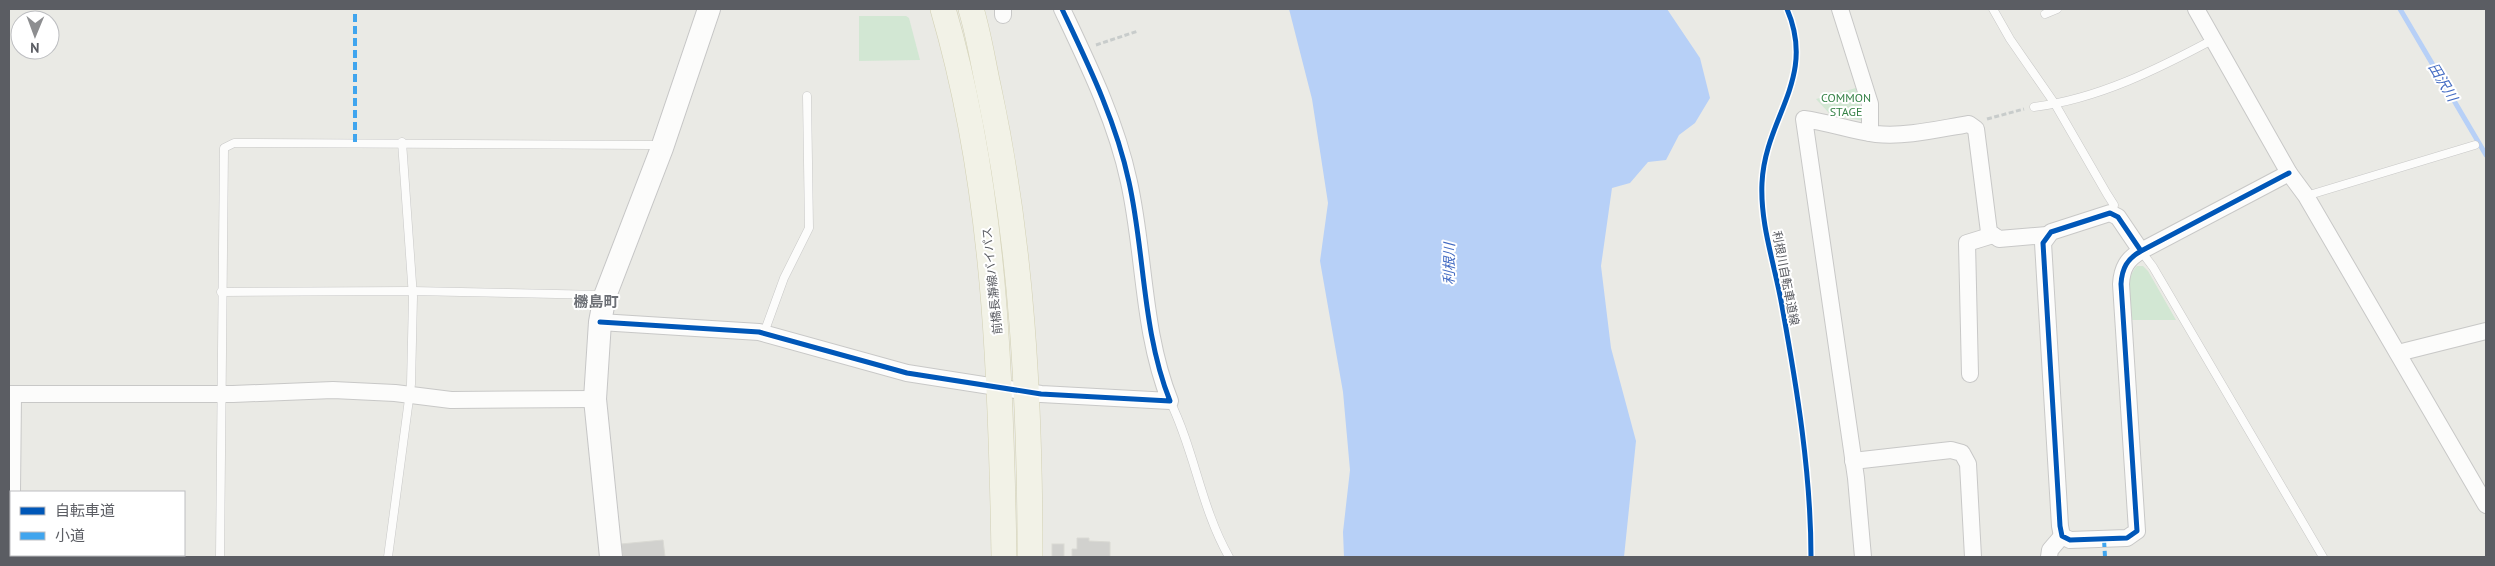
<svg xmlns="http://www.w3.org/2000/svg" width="2495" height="566" viewBox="0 0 2495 566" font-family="'PT Sans','Noto Sans JP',sans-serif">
<rect width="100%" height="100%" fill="#eaeae5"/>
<g fill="#d2e7d3">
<polygon points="859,16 906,16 909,18 920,60 859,61"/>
<polygon points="1856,88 1864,121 1830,114 1816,99"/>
<path d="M2137 266H2143L2148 271 2176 320H2131C2130 304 2124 279 2137 266Z"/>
</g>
<polygon fill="#b7d0f7" points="1289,9 1667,9 1700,58 1710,98 1695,123 1679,135 1666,160 1648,162 1630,183 1612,188 1601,266 1611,348 1636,441 1624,557 1344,557 1343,532 1350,470 1343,392 1320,261 1328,203 1312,99"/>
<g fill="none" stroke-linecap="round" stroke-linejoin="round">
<polyline stroke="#b7d0f7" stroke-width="5" points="2400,9 2486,155"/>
</g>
<g fill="#d1d1ce" stroke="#dadad4">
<polygon points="1077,538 1089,538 1089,541 1110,542 1110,557 1072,557 1072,549 1077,549"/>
<polygon points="663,540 665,557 623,557 621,544"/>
<rect x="1052" y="544" width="12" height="13"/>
</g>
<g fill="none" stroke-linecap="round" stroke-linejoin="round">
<defs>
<g id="lane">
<polyline points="1993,9 2010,39 2055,104 2107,194 2114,205 2112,214"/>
<polyline points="2045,14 2057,9"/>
<path d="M2034 107C2098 99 2158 69 2214 39"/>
<polyline points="2306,196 2475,145"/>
<polyline points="2141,251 2153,267 2323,557"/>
<polyline points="221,292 412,291 604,295"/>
<polyline points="764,333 784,278 809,228 807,96"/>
<path d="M1170 401C1195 452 1201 508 1229 557"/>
<polyline points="220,557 224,148 234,143 652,145 660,147"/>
<polyline points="388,557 411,384 413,297 402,142"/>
</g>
<g id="street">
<polyline points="1003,9 1003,15"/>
<polyline points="1840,9 1870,104 1870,133"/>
<polyline points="2196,9 2289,173 2306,196 2486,505"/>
<path d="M2141 251 2118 217 2110 213 2051 232 2043 243 2060 526 2062 536 2070 540 2127 538 2137 531 2121 284C2122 268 2127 259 2141 251L2289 173"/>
<path d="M600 322 759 332 907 373 1041 394 1170 401C1142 331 1145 254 1129 182 1116 121 1088 64 1062 9"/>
<polyline points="2398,353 2486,331"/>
<polyline points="1970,374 1967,243 1993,235"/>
<polyline points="9,394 233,394 333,390 395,393 451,400 595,399"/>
<polyline points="1853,461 1951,450 1962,453 1968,464 1973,557"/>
<polyline points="12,492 13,394"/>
<polyline points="12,557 12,555"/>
<path d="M1863 557 1856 478 1804 119C1828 122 1851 131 1876 134 1907 137 1938 129 1969 124L1976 129 1989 232 1999 239 2047 235"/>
<polyline points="2049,557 2050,550 2062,536"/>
</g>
<polyline id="secondary" points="611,557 595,399 600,322 605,296 662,148 709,9"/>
<g id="primary">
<path d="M943 9C995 187 1001 373 1004 557"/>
<path d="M971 9C979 35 983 63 989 90 1022 244 1030 400 1030 557"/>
</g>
</defs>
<use href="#lane" stroke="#c8c8c7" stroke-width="9"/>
<use href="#street" stroke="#c8c8c7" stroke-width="18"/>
<use href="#secondary" stroke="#c6c6c6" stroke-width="24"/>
<use href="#primary" stroke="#d2d0b3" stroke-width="26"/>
<g stroke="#c8cccb" stroke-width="3" stroke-dasharray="5 2.5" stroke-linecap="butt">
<polyline points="1096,45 1138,31"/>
<polyline points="1987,119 2024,109"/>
</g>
<use href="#lane" stroke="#fcfcfb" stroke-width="8"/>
<use href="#street" stroke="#fcfcfb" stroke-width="16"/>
<use href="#secondary" stroke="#fcfcfb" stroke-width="22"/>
<use href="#primary" stroke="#f2f2e7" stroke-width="25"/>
<g stroke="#40a5ee" stroke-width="4" stroke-dasharray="8 4" stroke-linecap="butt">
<polyline points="355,142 355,9"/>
<polyline points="2104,539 2105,557"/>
</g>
<defs>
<g id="cycleway">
<path d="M1787 9C1817 79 1765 117 1762 183 1760 225 1775 265 1782 306 1797 388 1811 474 1811 557"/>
<path d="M2141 251 2118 217 2110 213 2051 232 2043 243 2060 526 2062 536 2070 540 2127 538 2137 531 2121 284C2122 268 2127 259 2141 251L2289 173"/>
<path d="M600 322 759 332 907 373 1041 394 1170 401C1142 331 1145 254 1129 182 1116 121 1088 64 1062 9"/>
</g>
</defs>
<use href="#cycleway" stroke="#fff" stroke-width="8"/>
<use href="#cycleway" stroke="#0057b8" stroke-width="5"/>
</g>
<g text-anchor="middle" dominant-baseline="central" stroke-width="4" stroke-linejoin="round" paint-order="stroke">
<g font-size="12" fill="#348145" stroke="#fff">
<text x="1846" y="97">COMMON<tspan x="1846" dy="14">STAGE</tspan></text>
</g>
<g font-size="12" fill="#5b5d63" stroke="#fff">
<text transform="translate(1786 278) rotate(79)">利根川自転車道線</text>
<text transform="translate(992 281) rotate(-96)">前橋長瀞線バイパス</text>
</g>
<g font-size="14" font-style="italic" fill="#436bc3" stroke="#fff">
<text transform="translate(2443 82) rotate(59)">田沢川</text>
<text transform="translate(1449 264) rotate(-89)">利根川</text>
</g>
<g font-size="15" font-weight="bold" fill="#6c6f75" stroke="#fff">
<text x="596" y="301">橳島町</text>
</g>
</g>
<rect width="2495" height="566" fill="none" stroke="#5b5d63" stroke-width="20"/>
<rect x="10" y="491" width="175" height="65" fill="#ffffff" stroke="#bdbec1"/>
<rect x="20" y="507" width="25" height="8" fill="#0057b8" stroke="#bdbec1"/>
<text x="55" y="516" font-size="15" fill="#5b5d63">自転車道</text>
<rect x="20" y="532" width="25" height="8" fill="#40a5ee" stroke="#bdbec1"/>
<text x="55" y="541" font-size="15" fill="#5b5d63">小道</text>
<g transform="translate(35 35) rotate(181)"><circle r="24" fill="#ffffff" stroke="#bdbec1"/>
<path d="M0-4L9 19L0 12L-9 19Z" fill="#8d8e90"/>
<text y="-8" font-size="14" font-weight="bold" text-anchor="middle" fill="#5b5d63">N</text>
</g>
</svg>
